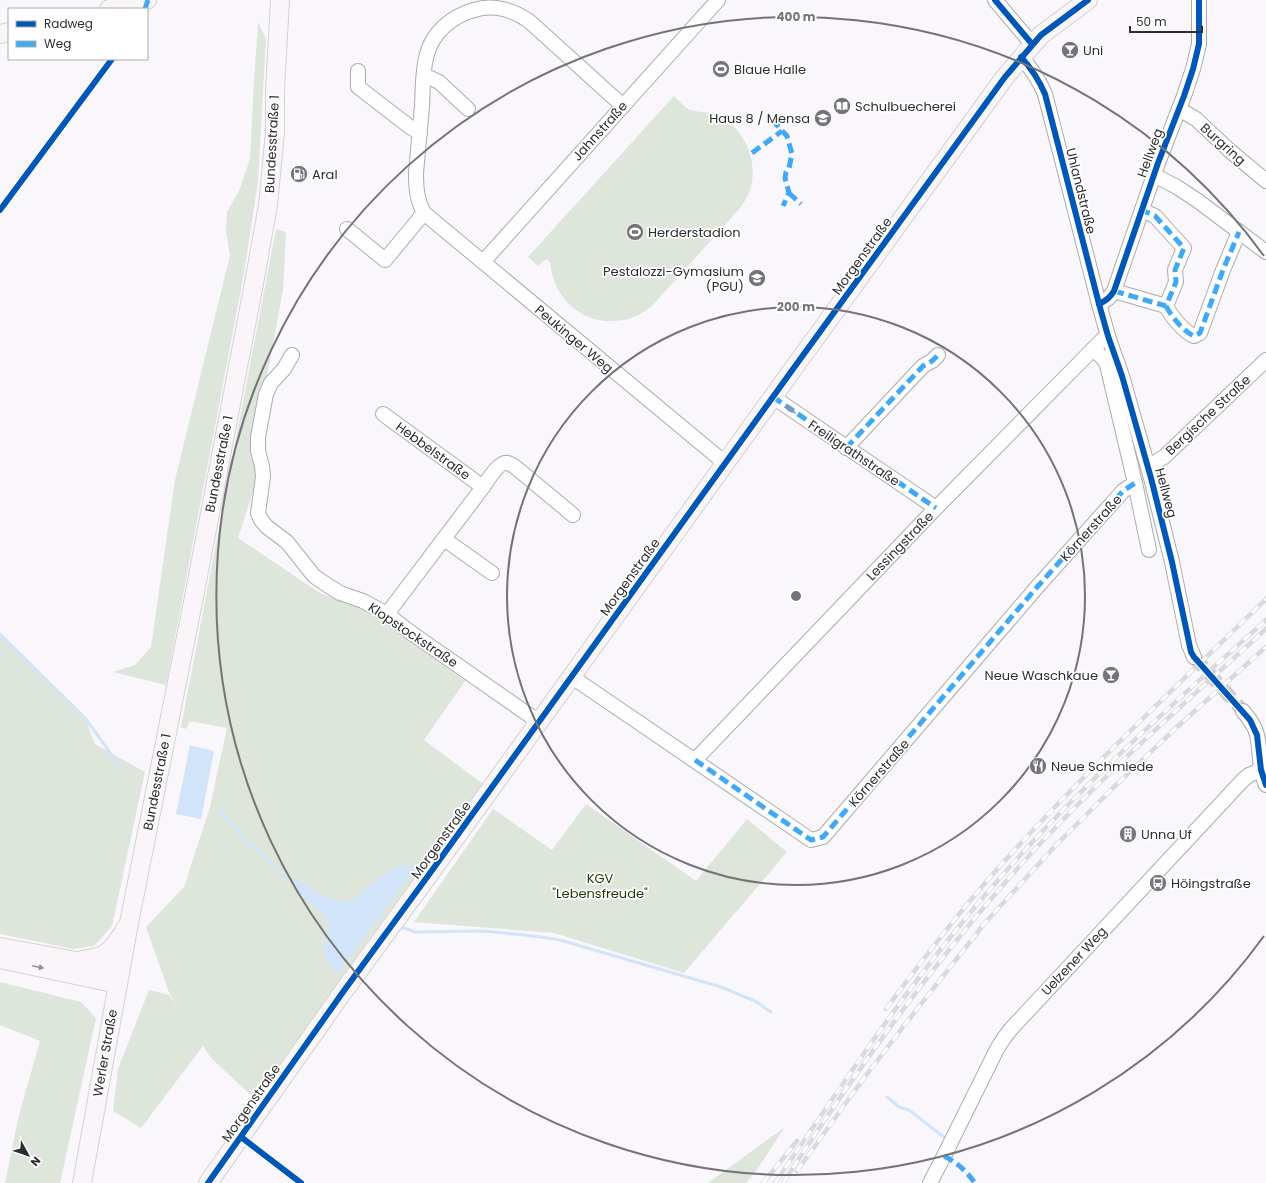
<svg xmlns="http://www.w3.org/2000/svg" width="1266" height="1183" viewBox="0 0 1266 1183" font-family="Poppins,sans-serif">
<rect width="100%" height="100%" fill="#f9f6fc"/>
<g fill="#dee5da">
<polygon points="258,22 266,39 258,181 244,273 166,685 113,672 135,665 151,647 175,480 230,255 226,231 227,212 239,191 250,159 253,98"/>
<path d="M674 96C678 100 685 108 690 110 699 113 709 111 717 115 745 129 759 160 750 190 748 196 744 202 741 207L652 306C646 310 640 315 634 317 626 321 615 321 606 321 574 318 553 293 550 262L546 259 538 266 528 257Z"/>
<polygon points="276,229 286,232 283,290 266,382 257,479 238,538 320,593 368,611 465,681 424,740 483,784 376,930 255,1099 211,1058 203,1046 141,1128 113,1111 118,1069 149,990 169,995 180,1010 170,995 146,927 184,887 210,807 227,728 190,721 186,729 181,727"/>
<polygon points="0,634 85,718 95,744 145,772 112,926 94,946 73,949 0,934"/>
<polygon points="586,804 696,881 747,819 787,852 684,973 554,933 414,922 493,809 552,850"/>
<polygon points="0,982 81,1002 96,1018 60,1183 5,1183 19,1115 40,1041 0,1025"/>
<polygon points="785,1127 756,1171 746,1183 708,1183"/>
</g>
<g fill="#d2e4fa">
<polygon points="190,745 214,751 201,819 176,814"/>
<path d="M417 865 338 973 325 957 323 948 330 923 319 910 300 894 287 878C301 880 312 890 324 896 333 900 342 901 352 902 367 889 381 872 401 866 406 865 412 865 417 865Z"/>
</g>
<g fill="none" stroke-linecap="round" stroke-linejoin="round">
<g stroke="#d2e4fa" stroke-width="3">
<polyline points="0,634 85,718 119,765"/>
<polyline points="220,810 242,837 290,880"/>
<polyline points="375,916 385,920"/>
<polyline points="401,927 415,932 484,931 534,936 560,940 721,987 755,1001 771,1012"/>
<polyline points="887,1097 899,1107 909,1110 945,1138"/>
</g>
<polyline stroke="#d0ced3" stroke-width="14" stroke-dasharray="14 7" stroke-linecap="butt" points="1194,657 1243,711"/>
<defs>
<g id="minor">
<polyline points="995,0 1032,44"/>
<path d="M1021 57C1032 69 1039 80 1045 94L1099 304 1108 336 1122 376 1151 478 1172 562 1189 645 1194 657"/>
<polyline points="358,71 358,87 410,127 420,133"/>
<polyline points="424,75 439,82 468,109"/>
<path d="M623 106 529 21C513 10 493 4 474 10 452 16 433 32 427 54 422 71 423 89 422 106 420 128 418 151 416 173 416 188 417 200 424 213L725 463"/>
<polyline points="1179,109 1196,119 1229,150 1266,181"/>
<polyline points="1154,175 1177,187 1198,201 1266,252"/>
<polyline points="347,229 385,260 424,213"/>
<polyline points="483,262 718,0"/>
<polyline points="1114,291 1166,306 1176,282 1175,270 1184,248 1155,216 1142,210"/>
<path d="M1099 304C1106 301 1110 298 1114 291L1158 163 1184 96 1193 69 1199 44V0"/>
<path d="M1166 306C1171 316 1184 332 1194 336L1200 333 1223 270 1239 232"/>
<polyline points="1093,349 1104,359 1107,365 1135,483 1149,550"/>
<polyline points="292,355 284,369 271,383 266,394 258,437 258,451 262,466 263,477 258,513 261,520 267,527 287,542 314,576 324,583 340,593 363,601 387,614 410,632 539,722"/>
<polyline points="773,397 936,508"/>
<polyline points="383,414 483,487"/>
<polyline points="846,448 923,366 932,361 938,355"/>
<polyline points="1147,464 1156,462 1164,457 1266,360"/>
<polyline points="444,539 492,573"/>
<path d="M387 614 483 487C488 480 499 461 508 463 510 464 512 465 514 466L573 515"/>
<polyline points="572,677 811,840 823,837 1038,586 1123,491 1135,483"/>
<path d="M1243 711C1249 718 1255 726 1257 735 1261 753 1258 767 1266 785"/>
<polyline points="695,760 936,508 1102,340 1108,336"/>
<polyline points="930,1183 944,1156 997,1049 1004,1038 1011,1029 1243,780 1249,775 1261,770"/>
</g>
<g id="major">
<polyline points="109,9 147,0"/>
<polyline points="0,34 9,32"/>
<polyline points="0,947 120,969"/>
<polyline points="0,959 118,984"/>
<path d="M82 960C88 959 95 958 101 956 112 952 120 937 126 928"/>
<polyline points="82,1183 129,923 194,597 255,278 268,205 275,132 275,90 280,0"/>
<polyline points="208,1183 343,992 433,869 793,369 1005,77 1041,35 1088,0"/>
</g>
</defs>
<use href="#minor" stroke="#adabaf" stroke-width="16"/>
<use href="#major" stroke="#d3d2d5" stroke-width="20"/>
<use href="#minor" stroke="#fefeff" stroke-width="14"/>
<use href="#major" stroke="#faf5f8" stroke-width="18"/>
<defs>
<g id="rail">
<path d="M886 1009C920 963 955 917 993 874 1079 777 1174 689 1266 599"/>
<polyline points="797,1171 861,1082 903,1027 984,924 1057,844 1114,787 1177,727 1266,647"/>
<polyline points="763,1183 797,1141"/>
<path d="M775 1183C834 1097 891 1010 957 929 1048 815 1158 717 1266 620"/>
<path d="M783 1183C850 1080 922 978 1003 885 1083 792 1176 711 1266 629"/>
</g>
</defs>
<use href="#rail" stroke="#dad9db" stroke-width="4.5"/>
<use href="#rail" stroke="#fff" stroke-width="3" stroke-dasharray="9" stroke-linecap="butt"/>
<g stroke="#3fa9f5" stroke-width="5" stroke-dasharray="10 5" stroke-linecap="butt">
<polyline points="145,9 148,0"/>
<polyline points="775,118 776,124 787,136 792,154 789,168 786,172 785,178 789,193 783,206"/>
<polyline points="752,153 782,131"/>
<polyline points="789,193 801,204"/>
<polyline points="1114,291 1166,306 1176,282 1175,270 1184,248 1155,216 1142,210"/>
<path d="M1166 306C1171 316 1184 332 1194 336L1200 333 1223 270 1239 232"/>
<polyline points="773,397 936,508"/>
<polyline points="846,448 923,366 932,361 938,355"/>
<polyline points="695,760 811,840 823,837 1038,586 1123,491 1135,483"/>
<path d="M944 1156C958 1163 966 1171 975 1183"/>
</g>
<defs>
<g id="cycleway">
<polyline points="995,0 1032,44"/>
<path d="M1021 57C1032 69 1039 80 1045 94L1099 304 1108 336 1122 376 1151 478 1172 562 1191 652 1194 657 1250 720 1257 735 1261 770 1266 785"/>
<polyline points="0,210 112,59"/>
<path d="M1099 304C1106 301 1110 298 1114 291L1158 163 1184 96 1193 69 1199 44V0"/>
<polyline points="241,1137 301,1183"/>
<polyline points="208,1183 343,992 433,869 793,369 1005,77 1041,35 1088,0"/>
</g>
</defs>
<use href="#cycleway" stroke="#fff" stroke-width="8"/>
<use href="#cycleway" stroke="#0057b8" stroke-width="6"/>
</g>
<defs><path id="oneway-solid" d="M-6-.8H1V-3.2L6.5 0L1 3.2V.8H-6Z"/></defs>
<use fill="#969597" href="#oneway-solid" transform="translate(791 410) rotate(-146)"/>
<use fill="#949094" href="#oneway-solid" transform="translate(38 967) rotate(12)"/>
<g fill="none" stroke="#757377" stroke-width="2">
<circle cx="796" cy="596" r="289"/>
<path d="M1264 936A579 579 0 1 1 1264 256"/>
</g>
<defs>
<symbol id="bar-disc" viewBox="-11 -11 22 22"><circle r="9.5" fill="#757377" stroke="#fff"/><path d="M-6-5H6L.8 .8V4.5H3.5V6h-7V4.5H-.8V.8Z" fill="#fff"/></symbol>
<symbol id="stadium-disc" viewBox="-11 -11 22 22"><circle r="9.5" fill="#757377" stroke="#fff"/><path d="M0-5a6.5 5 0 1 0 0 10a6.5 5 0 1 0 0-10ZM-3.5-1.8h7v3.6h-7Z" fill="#fff"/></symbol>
<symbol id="library-disc" viewBox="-11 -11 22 22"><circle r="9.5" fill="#757377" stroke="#fff"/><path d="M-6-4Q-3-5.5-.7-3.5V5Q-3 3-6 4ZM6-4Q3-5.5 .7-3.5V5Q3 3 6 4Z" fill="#fff"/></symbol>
<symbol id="school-disc" viewBox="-11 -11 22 22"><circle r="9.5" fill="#757377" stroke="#fff"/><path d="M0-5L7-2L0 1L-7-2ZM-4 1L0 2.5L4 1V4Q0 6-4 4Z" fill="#fff"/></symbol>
<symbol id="fuel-disc" viewBox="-11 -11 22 22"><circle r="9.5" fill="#757377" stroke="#fff"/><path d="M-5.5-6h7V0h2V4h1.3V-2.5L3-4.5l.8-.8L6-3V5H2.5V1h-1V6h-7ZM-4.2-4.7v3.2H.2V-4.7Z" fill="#fff"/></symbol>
<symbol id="restaurant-disc" viewBox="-11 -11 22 22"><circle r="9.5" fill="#757377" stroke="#fff"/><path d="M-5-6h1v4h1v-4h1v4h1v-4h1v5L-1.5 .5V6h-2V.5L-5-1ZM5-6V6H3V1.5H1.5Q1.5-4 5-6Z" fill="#fff"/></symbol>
<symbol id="building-disc" viewBox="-11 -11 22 22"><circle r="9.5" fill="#757377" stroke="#fff"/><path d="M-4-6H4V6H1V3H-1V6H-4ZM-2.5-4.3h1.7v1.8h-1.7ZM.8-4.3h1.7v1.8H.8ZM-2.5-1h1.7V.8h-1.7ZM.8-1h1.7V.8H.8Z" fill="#fff"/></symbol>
<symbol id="bus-disc" viewBox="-11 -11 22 22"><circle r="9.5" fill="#757377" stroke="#fff"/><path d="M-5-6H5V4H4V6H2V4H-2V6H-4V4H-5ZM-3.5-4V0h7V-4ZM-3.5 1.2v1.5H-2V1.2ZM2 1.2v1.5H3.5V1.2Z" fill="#fff"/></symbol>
</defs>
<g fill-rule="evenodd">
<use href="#bar-disc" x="1060" y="40" width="20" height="20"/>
<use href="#stadium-disc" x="711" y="59" width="20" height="20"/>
<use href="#library-disc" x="832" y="96" width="20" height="20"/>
<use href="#school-disc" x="813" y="108" width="20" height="20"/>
<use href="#fuel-disc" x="289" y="164" width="20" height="20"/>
<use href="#stadium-disc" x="625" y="222" width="20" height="20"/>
<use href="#school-disc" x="747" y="268" width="20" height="20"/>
<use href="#bar-disc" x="1101" y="665" width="20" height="20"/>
<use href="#restaurant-disc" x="1028" y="756" width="20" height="20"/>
<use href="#building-disc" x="1118" y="824" width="20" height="20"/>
<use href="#bus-disc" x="1148" y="873" width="20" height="20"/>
</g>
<g text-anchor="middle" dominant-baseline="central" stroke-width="3.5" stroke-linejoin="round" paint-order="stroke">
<g font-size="13" fill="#2e2c2f" stroke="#fff" text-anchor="start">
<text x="1083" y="50">Uni</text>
<text x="734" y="69">Blaue Halle</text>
<text x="855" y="106">Schulbuecherei</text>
<text x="810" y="118" text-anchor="end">Haus 8 / Mensa</text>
<text x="312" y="174">Aral</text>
<text x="648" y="232">Herderstadion</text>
<text x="744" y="271" text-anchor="end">Pestalozzi-Gymasium<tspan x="744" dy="15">(PGU)</tspan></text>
<text x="1098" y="675" text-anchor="end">Neue Waschkaue</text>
<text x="1051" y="766">Neue Schmiede</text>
<text x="1141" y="834">Unna Uf</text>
<text x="1171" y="883">Höingstraße</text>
</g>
<g font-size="13" fill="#2e2c2f" stroke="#fff">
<text transform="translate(600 131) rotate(-48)">Jahnstraße</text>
<text transform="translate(272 144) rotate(-87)">Bundesstraße 1</text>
<text transform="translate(1223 144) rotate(42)">Burgring</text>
<text transform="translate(1150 153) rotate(-70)">Hellweg</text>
<text transform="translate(1081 191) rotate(76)">Uhlandstraße</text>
<text transform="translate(862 256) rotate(-54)">Morgenstraße</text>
<text transform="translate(574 339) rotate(40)">Peukinger Weg</text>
<text transform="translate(1208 415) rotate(-43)">Bergische Straße</text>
<text transform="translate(433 451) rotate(36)">Hebbelstraße</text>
<text transform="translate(854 453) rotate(34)">Freiligrathstraße</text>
<text transform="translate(219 464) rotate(-79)">Bundesstraße 1</text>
<text transform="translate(1166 493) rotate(75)">Hellweg</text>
<text transform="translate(1091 528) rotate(-48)">Körnerstraße</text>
<text transform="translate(900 546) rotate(-46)">Lessingstraße</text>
<text transform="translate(630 577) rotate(-54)">Morgenstraße</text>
<text transform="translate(413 635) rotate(34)">Klopstockstraße</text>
<text transform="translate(879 773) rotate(-49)">Körnerstraße</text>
<text transform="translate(157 782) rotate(-79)">Bundesstraße 1</text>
<text transform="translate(441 840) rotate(-54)">Morgenstraße</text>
<text transform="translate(1074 961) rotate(-47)">Uelzener Weg</text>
<text transform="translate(105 1053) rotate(-80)">Werler Straße</text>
<text transform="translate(251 1103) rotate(-55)">Morgenstraße</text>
</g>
<g font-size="13" fill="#1e3900" stroke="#fff">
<text x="600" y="878">KGV<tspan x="600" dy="15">"Lebensfreude"</tspan></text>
</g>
</g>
<circle cx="796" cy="596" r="6" fill="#757377" stroke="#fff" stroke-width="2"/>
<g font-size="12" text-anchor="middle" font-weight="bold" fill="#757377" stroke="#fff" stroke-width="3.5" stroke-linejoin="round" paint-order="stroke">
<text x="796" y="21">400 m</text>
<text x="796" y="311">200 m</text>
</g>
<rect x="8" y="8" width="140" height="52" fill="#ffffff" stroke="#ababac"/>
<rect x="16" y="21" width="20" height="6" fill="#0057b8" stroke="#ababac"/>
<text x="44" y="28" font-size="12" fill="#2e2c2f">Radweg</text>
<rect x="16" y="41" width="20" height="6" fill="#3fa9f5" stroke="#ababac"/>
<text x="44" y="48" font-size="12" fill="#2e2c2f">Weg</text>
<g transform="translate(28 1155) rotate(130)" stroke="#ffffff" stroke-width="3" paint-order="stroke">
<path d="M0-3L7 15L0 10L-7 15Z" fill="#2e2c2f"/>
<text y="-6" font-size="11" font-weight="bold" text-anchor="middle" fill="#2e2c2f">N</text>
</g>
<path d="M1130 26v6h72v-6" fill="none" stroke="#2e2c2f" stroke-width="2"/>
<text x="1136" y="26" font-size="12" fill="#2e2c2f" stroke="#ffffff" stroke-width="3" paint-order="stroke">50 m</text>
</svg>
